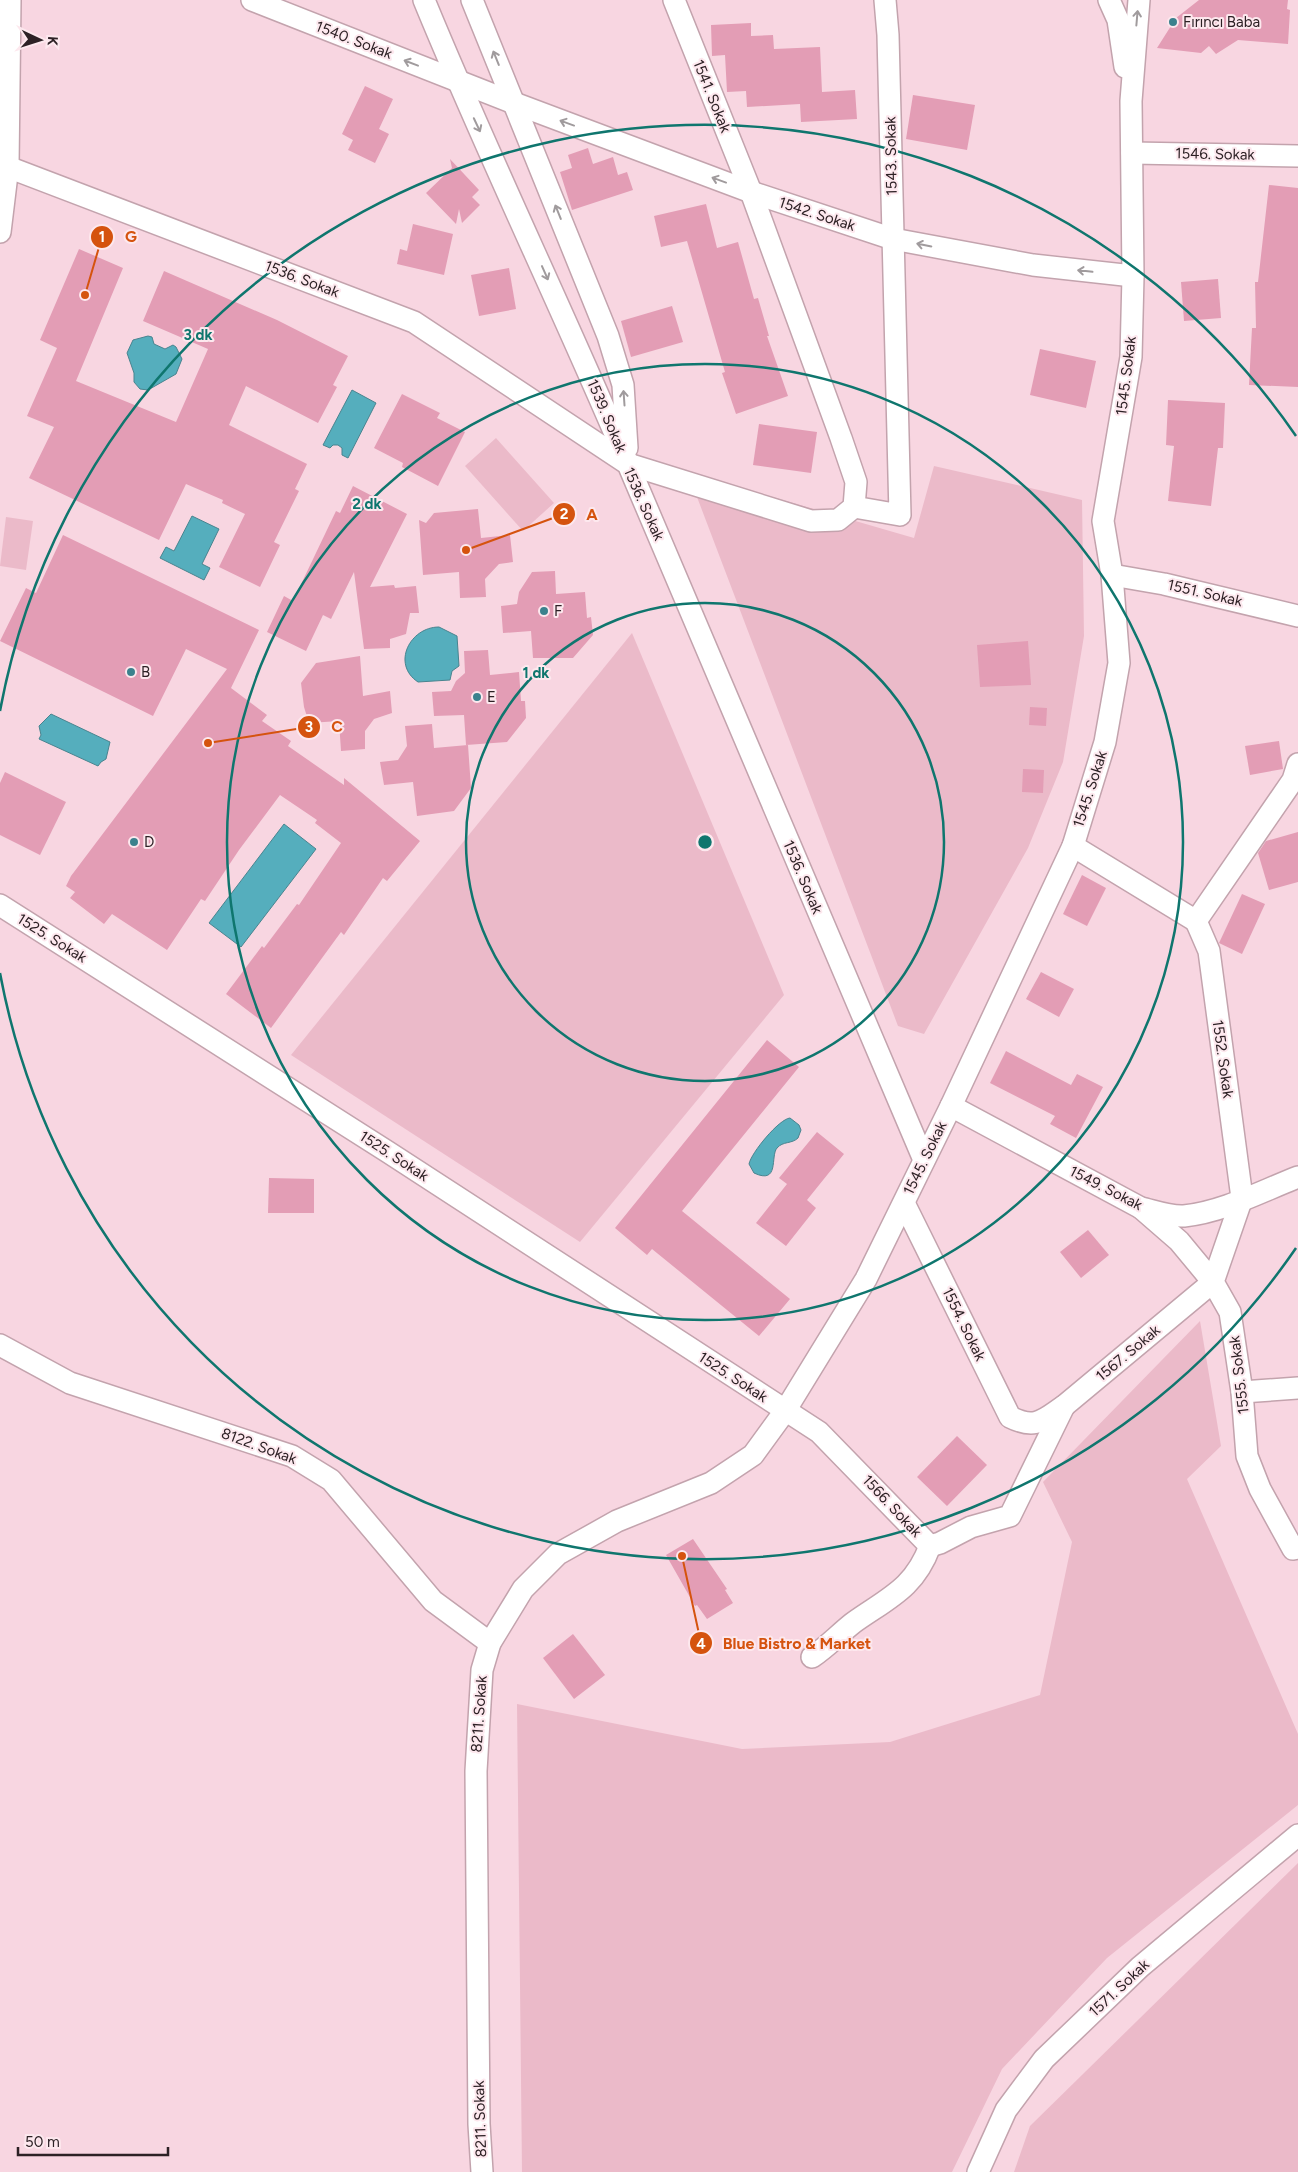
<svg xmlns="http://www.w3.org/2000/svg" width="1298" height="2172" viewBox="0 0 1298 2172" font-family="Figtree,sans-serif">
<rect width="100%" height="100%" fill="#f8d6e1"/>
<g fill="#ebbac9">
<polygon points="496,438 554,503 523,531 465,466"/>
<polygon points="934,466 1082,500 1084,636 1063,762 1028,848 924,1034 898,1026 697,497 745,489 914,538"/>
<polygon points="6,517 33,521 26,570 0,566"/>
<polygon points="632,633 784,995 580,1242 291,1055"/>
<polygon points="1200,1321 1221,1446 1187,1479 1298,1734 1298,1805 1107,1958 1002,2069 952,2172 522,2172 517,1704 742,1749 890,1742 1040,1695 1072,1542 1043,1482"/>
<polygon points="1298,1863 1298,2172 1014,2172 1030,2126"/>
</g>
<g fill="#55aebd" stroke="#49848f">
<polygon points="148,336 152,337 154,344 165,349 173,345 176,347 182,359 176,374 148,390 140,389 134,382 134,373 127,353 133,340"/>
<polygon points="352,390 376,403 348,458 342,455 342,448 338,445 333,445 330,448 323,445"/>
<polygon points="192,516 219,529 202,564 210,568 204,580 160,558 166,547 174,551"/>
<path d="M439 627 457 636 459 666 452 671 450 680 418 682C391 664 410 627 439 627Z"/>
<polygon points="51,714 110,742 106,759 101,762 98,766 39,739 41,735 39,726"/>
<polygon points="284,824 316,849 241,947 209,923"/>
<path d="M790 1118 799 1125 801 1130 798 1138C792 1144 783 1141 777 1148 770 1156 780 1185 754 1173L749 1164C751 1153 779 1119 790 1118Z"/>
</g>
<g fill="#e39db5">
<polygon points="1199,0 1288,0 1287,9 1290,10 1288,44 1238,40 1216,54 1209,46 1201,53 1157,48 1176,18"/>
<polygon points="751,23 751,36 773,35 774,49 820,47 822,92 855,90 857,119 801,122 800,104 747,107 746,91 727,92 725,55 712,56 711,25"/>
<polygon points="365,86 393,99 379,129 389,134 375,163 348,150 353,140 342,134"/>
<polygon points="913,95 975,105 967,150 906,139"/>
<polygon points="588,148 593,164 613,157 618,175 627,172 633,190 572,210 560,172 572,168 568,155"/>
<polygon points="450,159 479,190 472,197 480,205 462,223 459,209 456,224 426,193 452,168"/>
<polygon points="1269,185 1298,188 1298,387 1249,385 1252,328 1256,328 1255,282 1258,282"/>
<polygon points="706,204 717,248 738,242 754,299 758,298 769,336 767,336 788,396 736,414 722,373 725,372 687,241 661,247 654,216"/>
<polygon points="413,224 453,234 444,275 397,264 400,249 407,251"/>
<polygon points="79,249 123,268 76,381 176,422 208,349 143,321 164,271 277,320 348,356 333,385 337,387 318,423 246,386 229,425 307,464 295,489 299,491 274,542 280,545 260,587 219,567 245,514 222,503 223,500 186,484 159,540 29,478 54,427 27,416 57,348 40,340"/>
<polygon points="509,268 516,309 479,316 471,275"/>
<polygon points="1218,279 1221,318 1184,321 1181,282"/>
<polygon points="672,306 683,342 631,357 621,321"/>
<polygon points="1040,349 1096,361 1086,408 1030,395"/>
<polygon points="402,394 440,413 437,418 465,432 438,486 402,467 403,463 374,448"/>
<polygon points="1168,400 1225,403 1223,448 1218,448 1211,506 1168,501 1174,446 1166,445"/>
<polygon points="759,424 817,432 811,473 753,465"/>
<polygon points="353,486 407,514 370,587 394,585 395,588 416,586 419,613 410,613 406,634 390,639 390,648 364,649 354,572 331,619 323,615 306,651 267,632 284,596 293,601 336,511 340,513"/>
<polygon points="478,509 481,538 510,535 513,562 499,564 485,579 486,597 460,598 459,572 423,575 419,520 426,523 434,513"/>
<polygon points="63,535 259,630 231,688 267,715 262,721 291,741 288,746 344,785 344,778 420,841 387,881 383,878 344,935 341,932 271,1028 226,994 262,946 264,948 297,904 299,905 341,843 315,823 317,820 280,795 239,850 205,901 201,899 167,950 112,914 104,924 70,898 75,892 66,886 71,876 227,669 186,649 153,716 0,641 26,588 36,593"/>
<polygon points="555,571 556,594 585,592 587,618 591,617 593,635 573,658 533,658 531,631 503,633 501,606 517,604 519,592 532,572"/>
<polygon points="1028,641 1031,685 980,687 977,645"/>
<polygon points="488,650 490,675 519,672 521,701 525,701 526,718 507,742 466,745 464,715 434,716 432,692 451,691 456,681 465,673 464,651"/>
<polygon points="360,656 363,696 390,691 392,713 374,719 365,731 365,749 341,751 339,721 309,723 304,707 301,683 316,663"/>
<polygon points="1030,707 1047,708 1046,726 1029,725"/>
<polygon points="432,724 434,748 468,745 471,788 454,811 417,816 413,782 384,785 380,762 398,760 407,746 405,726"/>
<polygon points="1279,741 1283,769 1250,775 1245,746"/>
<polygon points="1023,769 1044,770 1043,793 1022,792"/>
<polygon points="5,772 66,802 40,855 0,835 0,783"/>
<polygon points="1298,832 1298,882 1269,890 1258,853 1266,841"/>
<polygon points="1082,875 1106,888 1087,926 1063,914"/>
<polygon points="1242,894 1265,904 1242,954 1219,943"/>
<polygon points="1041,972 1074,989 1059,1017 1026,999"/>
<polygon points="767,1040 799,1067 682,1211 790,1299 759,1336 652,1249 647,1255 615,1228"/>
<polygon points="1006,1051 1071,1085 1077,1074 1103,1087 1076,1138 1050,1124 1055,1116 990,1083"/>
<polygon points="817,1132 844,1154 807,1200 816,1208 786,1246 756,1223 787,1184 779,1178"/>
<polygon points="269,1178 314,1179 314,1213 268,1213"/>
<polygon points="1088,1230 1109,1255 1081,1278 1060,1252"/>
<polygon points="957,1436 987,1465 947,1506 917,1477"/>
<polygon points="693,1539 727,1589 725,1590 733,1603 707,1619 697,1605 695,1606 666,1555"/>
<polygon points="573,1634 605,1675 574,1699 543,1658"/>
</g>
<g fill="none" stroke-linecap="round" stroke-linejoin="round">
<defs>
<g id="minor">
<polyline points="252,0 514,103 751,192 893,239 1033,265 1133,276"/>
<path d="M424 0C488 156 562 308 628 464"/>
<polyline points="472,0 608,336 623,385 627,448"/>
<polyline points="1109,0 1118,20 1125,67"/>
<polyline points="1132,153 1298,156"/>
<polyline points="0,164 414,322 628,464 924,1160"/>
<polyline points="0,232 8,166 10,0"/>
<polyline points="628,464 811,521 838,520 854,507 856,482 841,438 751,192 674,0"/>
<polyline points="854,507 900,515 888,35 885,0"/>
<polyline points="1112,575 1164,584 1298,616"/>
<polyline points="1073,846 1196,921 1293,780 1298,764"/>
<polyline points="0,905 388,1152 819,1432 930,1546 940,1543 971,1527 1010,1516 1064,1406"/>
<polyline points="1196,921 1209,951 1242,1198 1213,1282 1230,1312 1242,1392 1247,1456 1260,1489 1293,1549 1298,1548"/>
<path d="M951 1106 1141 1208C1154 1211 1170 1217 1184 1216 1223 1212 1262 1191 1298 1177"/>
<path d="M904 1203 1010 1417C1036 1430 1043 1420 1064 1406L1213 1282 1179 1241 1141 1208"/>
<polyline points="0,1345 70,1383 292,1456 331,1480 433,1601 490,1643"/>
<polyline points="1242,1392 1298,1388"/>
<path d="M812 1657C827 1647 839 1634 853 1623 888 1598 914 1589 930 1546"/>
<polyline points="482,2172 479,2124 476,1771 482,1670 490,1643 523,1589 558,1554 617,1521 711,1483 753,1455 785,1411 866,1279 951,1106 1073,846 1105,742 1119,663 1112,575 1103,521 1131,357 1133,276 1131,101 1139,0"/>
<polyline points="978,2172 1006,2110 1044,2059 1140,1967 1298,1835"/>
</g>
</defs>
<use href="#minor" stroke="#c3a3ad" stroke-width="24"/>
<use href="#minor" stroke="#fff" stroke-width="21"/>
</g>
<defs><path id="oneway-shaft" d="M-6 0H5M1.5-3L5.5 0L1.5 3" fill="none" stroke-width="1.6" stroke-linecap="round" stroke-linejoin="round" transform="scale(1.25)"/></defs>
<g stroke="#a09b9d">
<use href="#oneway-shaft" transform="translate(1137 18) rotate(-85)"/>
<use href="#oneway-shaft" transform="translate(496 58) rotate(-112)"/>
<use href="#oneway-shaft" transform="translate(411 63) rotate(-159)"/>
<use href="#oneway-shaft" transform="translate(567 123) rotate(-160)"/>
<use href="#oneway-shaft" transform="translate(477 125) rotate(65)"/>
<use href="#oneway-shaft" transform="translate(719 180) rotate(-160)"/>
<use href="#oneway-shaft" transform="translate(558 212) rotate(-112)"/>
<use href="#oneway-shaft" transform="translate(924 245) rotate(-169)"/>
<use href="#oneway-shaft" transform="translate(1085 271) rotate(-174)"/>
<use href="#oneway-shaft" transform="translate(545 273) rotate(66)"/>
<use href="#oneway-shaft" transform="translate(624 398) rotate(-94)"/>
</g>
<g fill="none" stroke="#0f766e" stroke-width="2.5">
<circle cx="705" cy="842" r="239"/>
<circle cx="705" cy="842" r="478"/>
<path d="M1296 1248A717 717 0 0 1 0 973M0 711A717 717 0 0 1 1296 436"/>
</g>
<g fill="#3b818d" stroke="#fde8ee" stroke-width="2">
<circle cx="1173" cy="22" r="5"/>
<circle cx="544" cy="611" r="5"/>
<circle cx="131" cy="672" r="5"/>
<circle cx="477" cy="697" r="5"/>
<circle cx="134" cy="842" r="5"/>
</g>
<g text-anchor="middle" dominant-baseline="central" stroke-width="4" stroke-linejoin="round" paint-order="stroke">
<g font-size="15" fill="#2d2125" stroke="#fde8ee" text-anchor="start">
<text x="1183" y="22">Fırıncı Baba</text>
<text x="554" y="611">F</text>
<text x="141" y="672">B</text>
<text x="487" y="697">E</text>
<text x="144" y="842">D</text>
</g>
<g font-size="15" fill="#2d2125" stroke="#fde8ee">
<text transform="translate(354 40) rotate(21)">1540. Sokak</text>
<text transform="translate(712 96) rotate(68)">1541. Sokak</text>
<text transform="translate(1215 154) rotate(1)">1546. Sokak</text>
<text transform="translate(891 156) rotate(-91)">1543. Sokak</text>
<text transform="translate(817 214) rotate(18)">1542. Sokak</text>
<text transform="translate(302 279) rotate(21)">1536. Sokak</text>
<text transform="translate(1126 376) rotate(-83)">1545. Sokak</text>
<text transform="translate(607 416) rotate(67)">1539. Sokak</text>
<text transform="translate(644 504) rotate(66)">1536. Sokak</text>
<text transform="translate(1205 593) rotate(13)">1551. Sokak</text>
<text transform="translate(1090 789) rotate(-72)">1545. Sokak</text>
<text transform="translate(803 877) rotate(67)">1536. Sokak</text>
<text transform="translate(52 938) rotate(32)">1525. Sokak</text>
<text transform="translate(1223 1059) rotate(82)">1552. Sokak</text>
<text transform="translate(394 1156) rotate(33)">1525. Sokak</text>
<text transform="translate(925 1158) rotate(-64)">1545. Sokak</text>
<text transform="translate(1106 1188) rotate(27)">1549. Sokak</text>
<text transform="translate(964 1324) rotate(64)">1554. Sokak</text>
<text transform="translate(1128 1353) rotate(-40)">1567. Sokak</text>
<text transform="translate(1239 1375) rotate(-97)">1555. Sokak</text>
<text transform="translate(733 1377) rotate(33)">1525. Sokak</text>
<text transform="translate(259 1446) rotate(20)">8122. Sokak</text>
<text transform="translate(892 1506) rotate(47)">1566. Sokak</text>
<text transform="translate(479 1714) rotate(-86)">8211. Sokak</text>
<text transform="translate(1119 1988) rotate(-43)">1571. Sokak</text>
<text transform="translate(480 2119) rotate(-92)">8211. Sokak</text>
</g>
</g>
<circle cx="705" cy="842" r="8" fill="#0f766e" stroke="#fde8ee" stroke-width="2.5"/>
<g font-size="15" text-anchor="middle" font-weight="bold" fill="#0f766e" stroke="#fde8ee" stroke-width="4" stroke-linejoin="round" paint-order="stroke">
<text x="198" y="340">3 dk</text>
<text x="367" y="509">2 dk</text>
<text x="536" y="678">1 dk</text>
</g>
<path fill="none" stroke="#d5530e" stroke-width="2" d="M85 295L102 237M466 550L564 514M208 743L309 727M682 1556L701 1643"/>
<g fill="#d5530e" stroke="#fde8ee" stroke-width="2">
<circle cx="85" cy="295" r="5"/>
<circle cx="466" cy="550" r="5"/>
<circle cx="208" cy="743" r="5"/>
<circle cx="682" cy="1556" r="5"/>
<circle cx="102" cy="237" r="12"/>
<circle cx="564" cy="514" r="12"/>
<circle cx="309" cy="727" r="12"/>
<circle cx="701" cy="1643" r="12"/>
</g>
<g font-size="15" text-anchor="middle" font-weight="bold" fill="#fff">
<text x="102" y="242">1</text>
<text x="564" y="519">2</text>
<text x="309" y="732">3</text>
<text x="701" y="1649">4</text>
</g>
<g font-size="16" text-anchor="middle" font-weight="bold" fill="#d5530e" stroke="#fde8ee" stroke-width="4" stroke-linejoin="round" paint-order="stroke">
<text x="131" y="242">G</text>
<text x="592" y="520">A</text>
<text x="337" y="732">C</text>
<text x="797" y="1649">Blue Bistro &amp; Market</text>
</g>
<g transform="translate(40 40) rotate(94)" stroke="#fde8ee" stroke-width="4" paint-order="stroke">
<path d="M0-4L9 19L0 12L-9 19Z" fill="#2d2125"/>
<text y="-8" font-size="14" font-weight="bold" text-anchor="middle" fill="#2d2125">K</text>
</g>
<path d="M18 2147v8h150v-8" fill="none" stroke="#2d2125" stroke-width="2.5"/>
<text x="25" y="2147" font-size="15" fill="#2d2125" stroke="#fde8ee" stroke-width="4" paint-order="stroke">50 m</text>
</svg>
